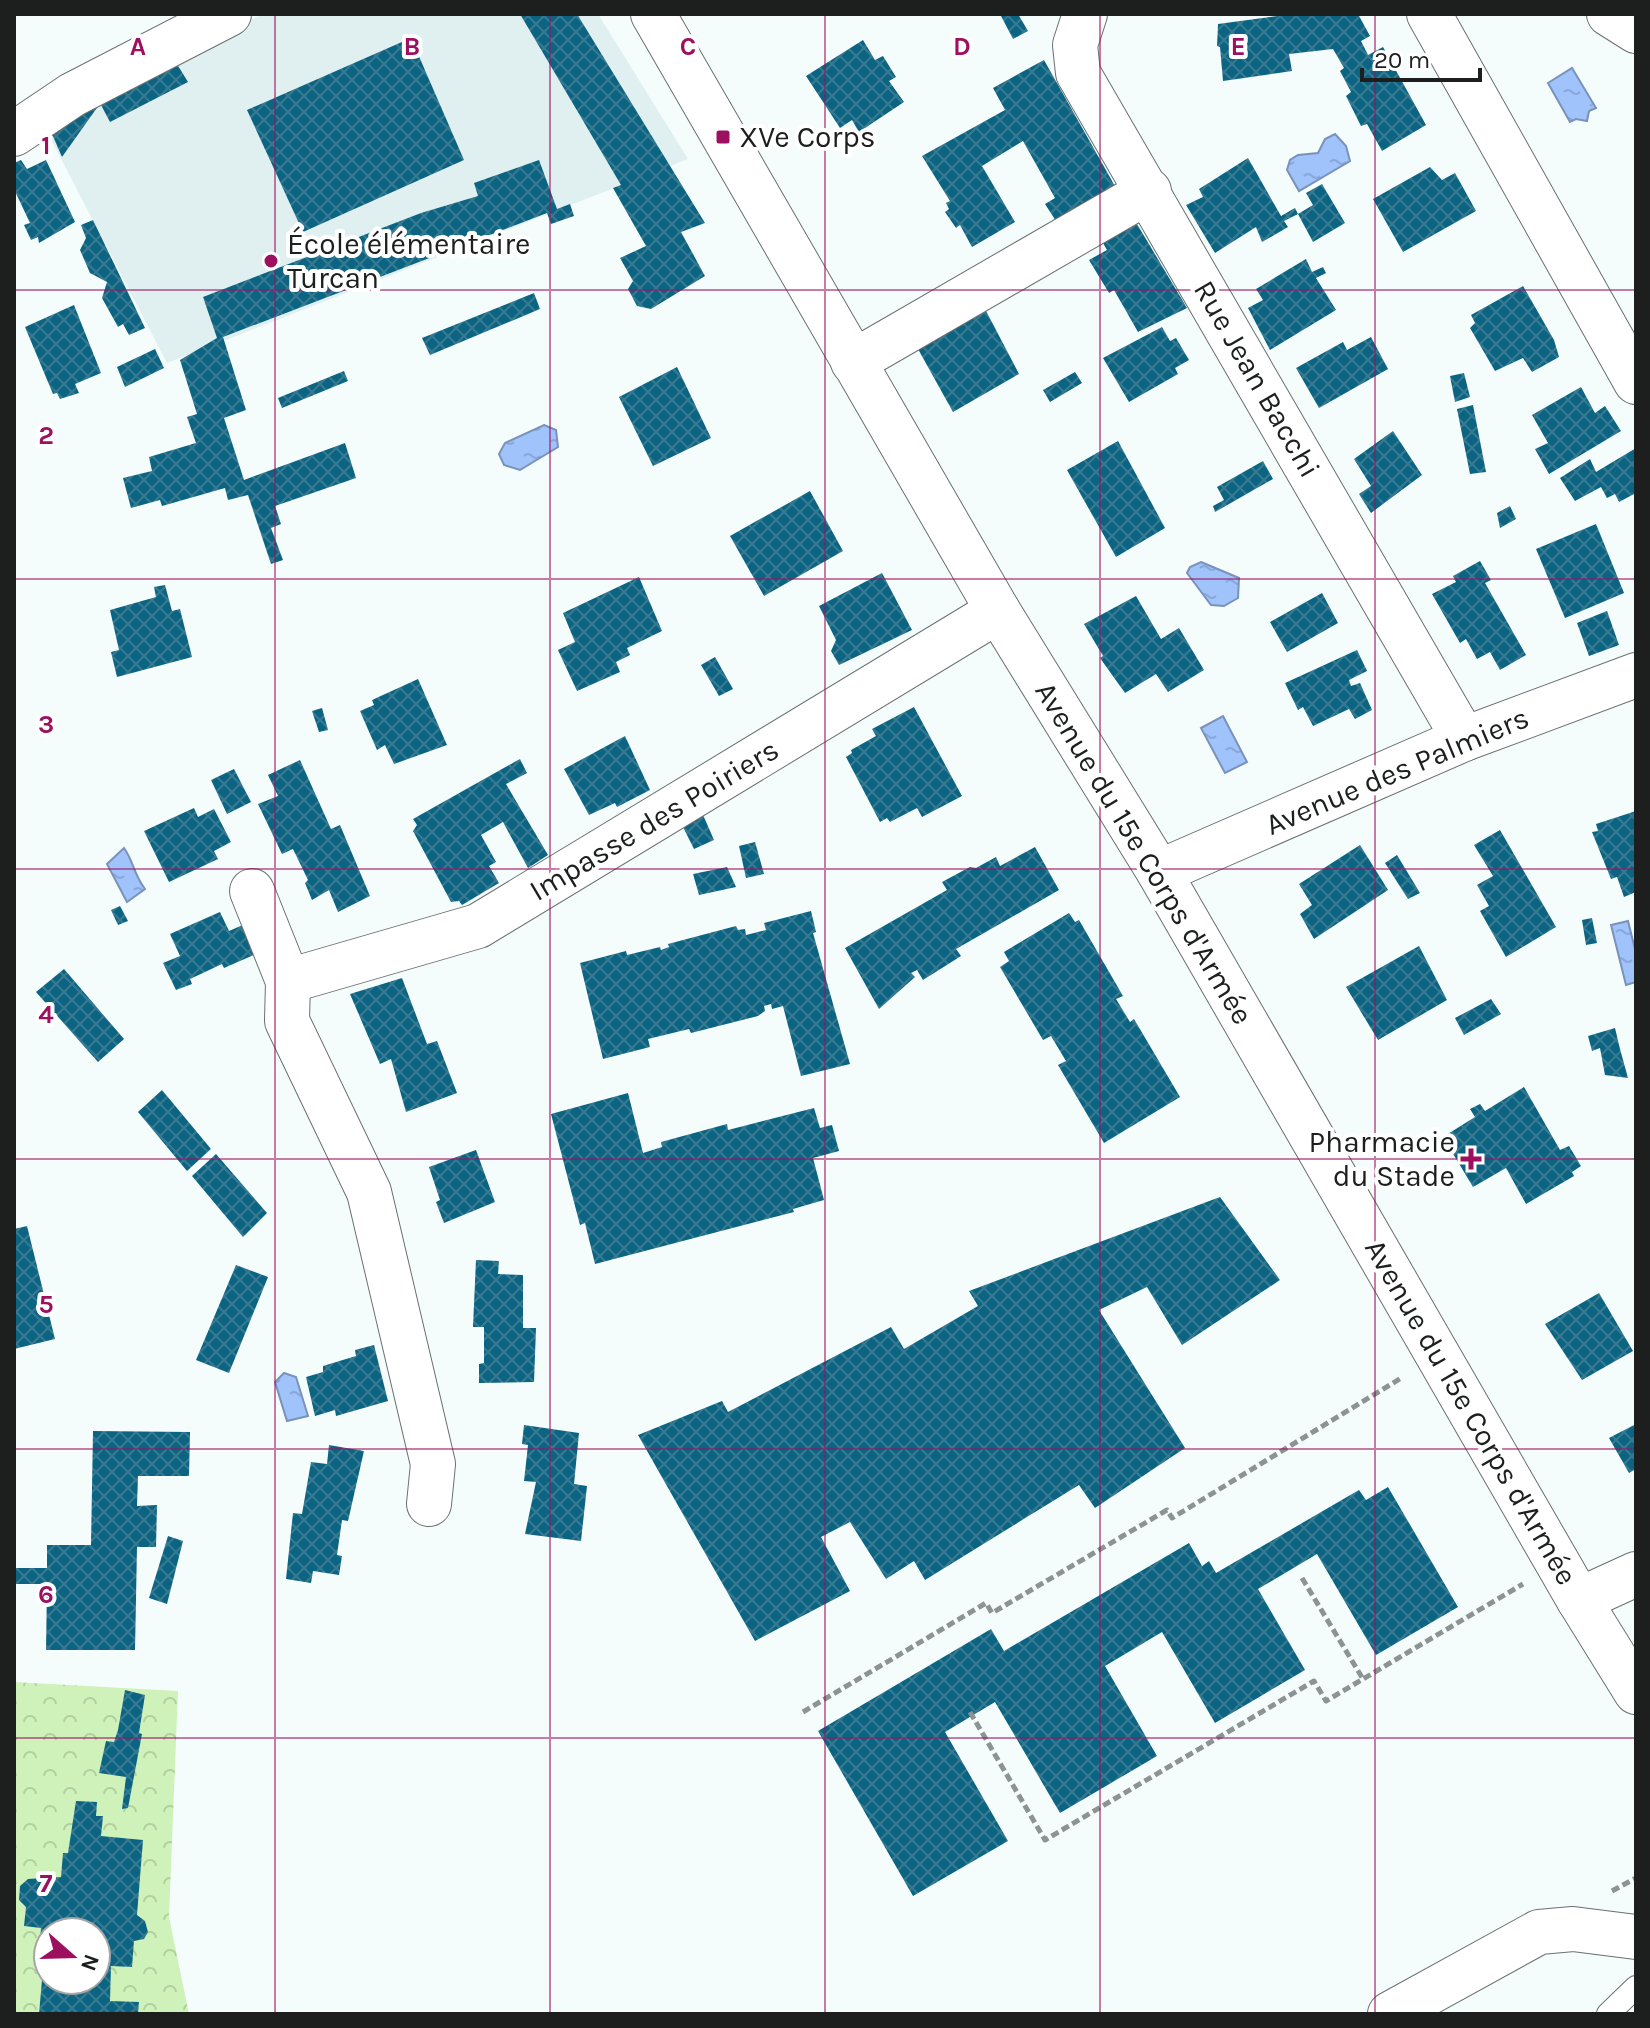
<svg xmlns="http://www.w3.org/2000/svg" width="1650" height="2028" viewBox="0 0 1650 2028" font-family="Karla,sans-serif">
<defs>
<pattern id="park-crowns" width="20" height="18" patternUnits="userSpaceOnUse" patternTransform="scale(2)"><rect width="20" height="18" fill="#cff2ba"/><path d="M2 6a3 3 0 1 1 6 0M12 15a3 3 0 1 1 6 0" fill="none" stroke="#b1cf9f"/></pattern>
<pattern id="water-ripples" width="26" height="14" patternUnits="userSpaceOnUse" patternTransform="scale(2)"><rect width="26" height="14" fill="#a0c3fc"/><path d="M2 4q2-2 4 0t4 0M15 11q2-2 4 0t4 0" fill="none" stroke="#89a7d8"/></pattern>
<pattern id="building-cross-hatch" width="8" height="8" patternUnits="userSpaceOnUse" patternTransform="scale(2)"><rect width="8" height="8" fill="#0c6483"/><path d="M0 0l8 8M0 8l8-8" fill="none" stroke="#387a91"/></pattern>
</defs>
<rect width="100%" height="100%" fill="#f5fcfc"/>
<polygon fill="#e0efef" points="263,14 598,14 688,159 167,363 44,126 171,56"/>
<path fill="url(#park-crowns)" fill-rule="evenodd" d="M14 1682 178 1691 169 1917 189 2014H14ZM48 1932H96V1980H48Z"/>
<g fill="url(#water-ripples)" stroke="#7992ba" stroke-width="2">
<polygon points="1572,68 1596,108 1589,111 1587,121 1576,119 1570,122 1548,83"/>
<polygon points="1335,134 1346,146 1350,161 1299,191 1287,170 1290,160 1298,155 1318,153 1325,139"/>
<polygon points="544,425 556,430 558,447 520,470 504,465 499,454 505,443"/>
<polygon points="1201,562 1239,578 1238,598 1224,606 1211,605 1187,573 1190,567"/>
<polygon points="1223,716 1247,762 1225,773 1201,728"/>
<path d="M124 848C134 862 133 873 145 889L127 902 107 864Z"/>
<polygon points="1628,921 1636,953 1636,982 1626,985 1611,925"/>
<polygon points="284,1373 296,1377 308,1416 287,1421 275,1382"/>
</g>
<g fill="url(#building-cross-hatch)" fill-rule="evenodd">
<polygon points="520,14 577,14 705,223 681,232 705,276 651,309 637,306 628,289 633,281 620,258 646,246 613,188 621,185"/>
<polygon points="1000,14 1018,14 1028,31 1013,39"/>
<polygon points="1293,14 1358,14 1370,36 1361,41 1368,55 1383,47 1426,125 1382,151 1367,124 1361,126 1346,96 1351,92 1340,71 1344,68 1333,49 1289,54 1292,71 1223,81 1220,47 1217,46 1218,24"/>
<polygon points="411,38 464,160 303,232 247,110"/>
<polygon points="863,40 875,60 883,56 896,77 889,81 904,102 859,132 852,120 840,128 806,76"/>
<polygon points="1044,60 1116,188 1056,221 1045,204 1055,198 1023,141 982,166 1015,222 972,247 960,225 956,228 945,212 949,209 946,203 950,201 922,156 1005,110 993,88"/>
<polygon points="177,64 188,82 110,122 101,105"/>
<polygon points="99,105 62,157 52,134"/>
<polygon points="1248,158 1281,216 1295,208 1298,214 1284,221 1288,227 1262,242 1256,227 1215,253 1186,205 1203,197 1199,189"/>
<polygon points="21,160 27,169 46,160 75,222 39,243 38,237 31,240 24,225 30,223 14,189 14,163"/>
<polygon points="539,160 557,209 570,204 574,216 551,224 547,213 223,337 246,410 224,418 244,480 345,443 356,478 275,506 281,524 271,528 283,560 271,564 248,495 228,500 225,488 162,506 160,500 131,508 123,478 152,471 149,457 196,443 187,417 197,414 180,360 217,338 203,297 421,213 478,196 474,183"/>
<polygon points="1430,167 1442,180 1455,173 1476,211 1403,252 1373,199"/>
<polygon points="1322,184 1345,223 1313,242 1298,214 1313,205 1306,193"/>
<polygon points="93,220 145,328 129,335 123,324 118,327 102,298 107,282 90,273 80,250 86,238 81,225"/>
<polygon points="1137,224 1187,308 1138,332 1114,290 1109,293 1089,260 1107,250 1103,243"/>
<polygon points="1306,259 1312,272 1323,267 1326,273 1316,278 1336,310 1270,350 1248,308 1263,300 1256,289"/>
<polygon points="1523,286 1554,340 1559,357 1532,372 1523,358 1495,371 1470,328 1475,323 1471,315"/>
<polygon points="534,293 540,309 430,355 422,338"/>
<polygon points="74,305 101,373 75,384 79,393 60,399 57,393 53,394 25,327"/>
<polygon points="985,309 1019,374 953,412 918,349"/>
<polygon points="1162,327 1170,341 1176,338 1189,360 1175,368 1178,374 1129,402 1103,358"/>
<polygon points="1371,337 1388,369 1319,408 1296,368 1343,342 1347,350"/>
<polygon points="155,349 164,368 125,387 117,367"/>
<polygon points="677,367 711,438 653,466 619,397"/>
<polygon points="344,371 348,381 282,408 278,398"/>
<polygon points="1075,372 1082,383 1050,402 1043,390"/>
<polygon points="1464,373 1470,397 1455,402 1450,376"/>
<polygon points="1581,387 1595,413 1605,406 1621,431 1549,474 1535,449 1548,443 1532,415"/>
<polygon points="1473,405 1486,472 1470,474 1457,409"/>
<polygon points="1393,431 1422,475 1371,513 1359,494 1371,486 1354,459"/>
<polygon points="1118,441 1165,528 1116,557 1067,470"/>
<polygon points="1636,448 1636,493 1619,502 1615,494 1607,498 1601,487 1575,501 1560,478 1590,459 1596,472"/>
<polygon points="1263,461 1273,479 1215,512 1213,506 1224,500 1217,487"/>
<polygon points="810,491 843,551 764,596 730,536"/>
<polygon points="1510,506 1516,519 1500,528 1497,513"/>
<polygon points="1596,524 1624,593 1565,618 1536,549"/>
<polygon points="1480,561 1491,580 1485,583 1526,655 1500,670 1490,652 1477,659 1466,639 1460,643 1432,594 1456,582 1453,576"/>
<polygon points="882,573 912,630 839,665 831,651 836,640 819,606"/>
<polygon points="639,577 662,631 627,648 630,655 616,662 620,672 577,691 558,650 575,642 563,613"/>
<polygon points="165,585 172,611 180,609 192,657 117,677 111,652 119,650 110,610 156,597 154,587"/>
<polygon points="1322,593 1338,623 1287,652 1270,622"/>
<polygon points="1136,596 1161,639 1179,628 1204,670 1168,692 1156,674 1125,693 1100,658 1103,656 1084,624"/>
<polygon points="1607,611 1619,645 1589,656 1577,623"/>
<polygon points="1357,650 1367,671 1349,680 1351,686 1360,683 1372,710 1355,719 1349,709 1313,726 1303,707 1298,710 1285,683"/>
<polygon points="715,657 733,689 719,696 701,665"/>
<polygon points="418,679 447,745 394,764 385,745 377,750 360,711 374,705 372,700"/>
<polygon points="914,707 962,796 922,817 917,808 890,822 887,818 880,822 846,757 852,753 851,750 876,736 872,729"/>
<polygon points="322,708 328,730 319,732 312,711"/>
<polygon points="625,736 650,790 617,807 615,803 589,815 564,769"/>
<polygon points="520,759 527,773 506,784 548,855 528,868 503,822 481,835 496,862 489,866 499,883 462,905 459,901 451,902 413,831 417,825 413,819"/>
<polygon points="300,760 331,829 340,825 370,896 338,912 329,890 312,900 305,883 308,880 293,849 282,854 258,804 278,796 268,775"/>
<polygon points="234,769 251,802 227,814 211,780"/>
<polygon points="194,808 198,817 214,809 231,842 214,851 218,859 169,882 144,831"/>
<polygon points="700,808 714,840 694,849 679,819"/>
<polygon points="1636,811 1636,892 1624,897 1617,877 1611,879 1592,832 1598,831 1596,824"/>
<polygon points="1500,830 1556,927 1506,957 1480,911 1489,906 1477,885 1493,876 1474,845"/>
<polygon points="755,842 764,874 746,878 739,846"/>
<polygon points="1360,845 1388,890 1314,939 1300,914 1312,905 1299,884"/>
<polygon points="1035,847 1059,890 956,949 961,956 923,980 917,970 911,973 915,977 879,1009 845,948 947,890 942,882 970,867 976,868 996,857 1000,866"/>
<polygon points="1397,855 1420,893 1408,899 1385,863"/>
<polygon points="727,867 736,887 699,895 693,874"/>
<polygon points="120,906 128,921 118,925 111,910"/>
<polygon points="811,911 816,932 813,933 850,1064 801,1076 783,1006 772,1009 771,1004 764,1006 765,1011 758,1016 691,1033 689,1029 648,1039 650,1047 603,1059 580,963 626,951 627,955 660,947 661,950 669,947 668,944 736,926 738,930 745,929 746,935 766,930 764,923"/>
<polygon points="220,912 229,931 245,924 258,953 224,968 222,964 190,979 192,984 176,990 163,963 180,956 170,934"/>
<polygon points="1069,913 1075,922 1079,920 1123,996 1116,999 1130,1022 1134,1019 1180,1097 1104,1143 1058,1065 1066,1061 1051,1036 1043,1040 1000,967 1009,961 1004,952"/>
<polygon points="1592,918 1597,943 1586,945 1582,920"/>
<polygon points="1419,946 1447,1000 1378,1040 1346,987"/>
<polygon points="64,969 124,1039 98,1062 36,992"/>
<polygon points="402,978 427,1044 437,1041 457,1093 406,1112 391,1059 380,1064 350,994"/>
<polygon points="1491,999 1501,1014 1464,1035 1455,1018"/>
<polygon points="1615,1028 1620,1049 1628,1078 1605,1075 1600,1048 1592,1051 1588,1036"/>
<polygon points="1524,1087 1560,1150 1569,1146 1581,1166 1572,1172 1574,1176 1526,1204 1506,1168 1473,1187 1443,1137 1475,1117 1470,1109 1480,1104 1485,1111"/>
<polygon points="162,1090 211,1149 187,1171 138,1112"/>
<polygon points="628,1093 643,1153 662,1147 661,1142 727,1124 728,1130 814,1108 820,1128 832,1125 839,1151 813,1158 824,1200 793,1209 794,1212 595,1264 585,1223 580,1225 551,1114"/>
<polygon points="476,1150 495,1202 444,1223 436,1202 440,1200 429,1167"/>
<polygon points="216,1154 267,1213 243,1237 192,1176"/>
<polygon points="1220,1197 1280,1280 1182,1345 1147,1287 1099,1310 1185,1448 1095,1508 1079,1485 925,1580 914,1561 886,1579 850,1522 821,1537 850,1591 755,1641 638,1435 722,1401 728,1412 891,1327 904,1349 978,1306 969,1291"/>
<polygon points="27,1226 55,1339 14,1349 14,1229"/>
<polygon points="476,1260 499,1261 498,1274 523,1275 523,1328 536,1328 534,1382 479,1383 479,1364 484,1363 484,1327 473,1327"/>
<polygon points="236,1265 268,1277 229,1373 196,1360"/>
<polygon points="1599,1293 1633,1351 1582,1380 1545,1324"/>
<polygon points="374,1345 388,1401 336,1416 335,1410 315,1416 306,1377 323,1372 323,1366 356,1356 355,1350"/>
<polygon points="1636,1424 1636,1469 1629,1473 1609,1438"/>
<polygon points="524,1425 579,1433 574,1484 587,1486 581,1541 525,1534 536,1482 524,1481 528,1445 522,1444"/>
<polygon points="93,1431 190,1432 189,1476 138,1476 137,1506 157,1505 156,1547 137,1547 135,1650 46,1650 47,1584 14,1584 14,1568 47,1568 47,1545 91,1545"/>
<polygon points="329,1445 364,1451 348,1521 342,1520 337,1555 342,1556 339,1575 313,1571 311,1583 286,1579 293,1513 302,1514 311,1462 327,1464"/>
<polygon points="1388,1487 1458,1607 1376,1655 1317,1554 1258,1589 1305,1670 1215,1723 1162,1632 1105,1666 1157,1756 1060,1813 995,1702 945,1732 1008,1841 913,1896 818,1731 991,1629 1004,1651 1189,1543 1202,1566 1209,1561 1216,1573 1359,1490 1366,1500"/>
<polygon points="168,1536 183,1541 167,1604 149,1598"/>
<polygon points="125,1690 145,1695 139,1733 142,1734 128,1808 122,1809 126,1777 99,1773 106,1741 114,1742 118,1730"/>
<path d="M76 1801 97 1802 96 1816H103L101 1836 143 1840 137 1915 145 1921 148 1932 144 1939 134 1941 132 1967 111 1966 110 2001 139 2002 138 2014H39L44 1957H39L41 1928 24 1926 26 1907 19 1900 20 1886 28 1879 61 1877 63 1853H68ZM48 1932H96V1980H48Z"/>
</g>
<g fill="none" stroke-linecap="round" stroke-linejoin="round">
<defs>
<polyline id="service" points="1608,2014 1636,1987"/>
<g id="minor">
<polyline points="1085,14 1075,45 1078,73 1464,739"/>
<polyline points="1429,14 1636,382"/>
<polyline points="1609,14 1636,31"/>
<polyline points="853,362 1149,191"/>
<polyline points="1159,872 1464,739 1636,675"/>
<polyline points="252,891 288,981 287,1021 369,1192 433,1464 429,1504"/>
<polyline points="288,981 478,926 998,611"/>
<polyline points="1579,1600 1636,1574"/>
<polyline points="1390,2014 1539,1932 1573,1929 1636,1937"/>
</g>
<g id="secondary">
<polyline points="653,14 998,611 1159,872 1579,1600 1636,1692"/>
<polyline points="14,134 72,95 229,14"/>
</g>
</defs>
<use href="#service" stroke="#6b7070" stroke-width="24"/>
<use href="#minor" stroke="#6b7070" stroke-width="46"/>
<use href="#secondary" stroke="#6b7070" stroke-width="46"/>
<g stroke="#8d9292" stroke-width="5" stroke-dasharray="8 4" stroke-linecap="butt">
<polyline points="1302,1578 1363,1679"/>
<polyline points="803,1712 986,1603 992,1613 1167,1510 1172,1518 1403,1377"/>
<polyline points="970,1712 1045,1840 1314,1681 1326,1701 1523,1584"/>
<polyline points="1612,1891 1636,1878"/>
</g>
<use href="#service" stroke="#fff" stroke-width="22"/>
<use href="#minor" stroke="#fff" stroke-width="44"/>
<use href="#secondary" stroke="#fff" stroke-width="44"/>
</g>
<path fill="none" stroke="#9c105f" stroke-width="2" stroke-opacity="0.55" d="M275 14V2014M550 14V2014M825 14V2014M1100 14V2014M1375 14V2014M14 290H1636M14 579H1636M14 869H1636M14 1159H1636M14 1449H1636M14 1738H1636"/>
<g fill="#9c105f" stroke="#fff" stroke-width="3">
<rect x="715" y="129" width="16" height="16" rx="4"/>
<circle cx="271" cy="261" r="8"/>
<path d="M1467 1147h8v8h8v8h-8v8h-8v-8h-8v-8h8z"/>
</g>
<g text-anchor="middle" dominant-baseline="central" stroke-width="8" stroke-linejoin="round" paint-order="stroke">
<g font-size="30" fill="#1d1f1f" stroke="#fff" text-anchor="start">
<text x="739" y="137">XVe Corps</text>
<text x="287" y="244">École élémentaire<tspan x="287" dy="34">Turcan</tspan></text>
<text x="1455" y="1142" text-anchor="end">Pharmacie<tspan x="1455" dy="34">du Stade</tspan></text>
</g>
<g font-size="30" fill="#1d1f1f" stroke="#fff">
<text transform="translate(1257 379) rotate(60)">Rue Jean Bacchi</text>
<text transform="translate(1397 771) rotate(-23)">Avenue des Palmiers</text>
<text transform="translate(654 820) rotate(-31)">Impasse des Poiriers</text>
<text transform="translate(1144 853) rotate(59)">Avenue du 15e Corps d'Armée</text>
<text transform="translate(1471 1412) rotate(60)">Avenue du 15e Corps d'Armée</text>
</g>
</g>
<g font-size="26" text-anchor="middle" font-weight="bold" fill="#9c105f" stroke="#fff" stroke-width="8" stroke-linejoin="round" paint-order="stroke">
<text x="138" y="55">A</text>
<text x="412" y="55">B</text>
<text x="688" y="55">C</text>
<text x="962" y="55">D</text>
<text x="1238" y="55">E</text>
<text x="46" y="154">1</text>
<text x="46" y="444">2</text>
<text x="46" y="733">3</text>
<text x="46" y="1023">4</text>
<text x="46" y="1313">5</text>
<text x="46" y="1603">6</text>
<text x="46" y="1892">7</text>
</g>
<rect width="1650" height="2028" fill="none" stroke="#1d1f1f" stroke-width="32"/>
<g transform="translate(72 1956) rotate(110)"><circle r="38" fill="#ffffff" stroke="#a5a5a5" stroke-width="2"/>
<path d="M0-6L14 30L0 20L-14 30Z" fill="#9c105f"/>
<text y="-12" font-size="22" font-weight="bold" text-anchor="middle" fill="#1d1f1f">N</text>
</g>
<path d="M1362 68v12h118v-12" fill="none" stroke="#1d1f1f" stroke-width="4"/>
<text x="1374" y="68" font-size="24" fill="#1d1f1f" stroke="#ffffff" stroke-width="6" paint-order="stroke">20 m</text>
</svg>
